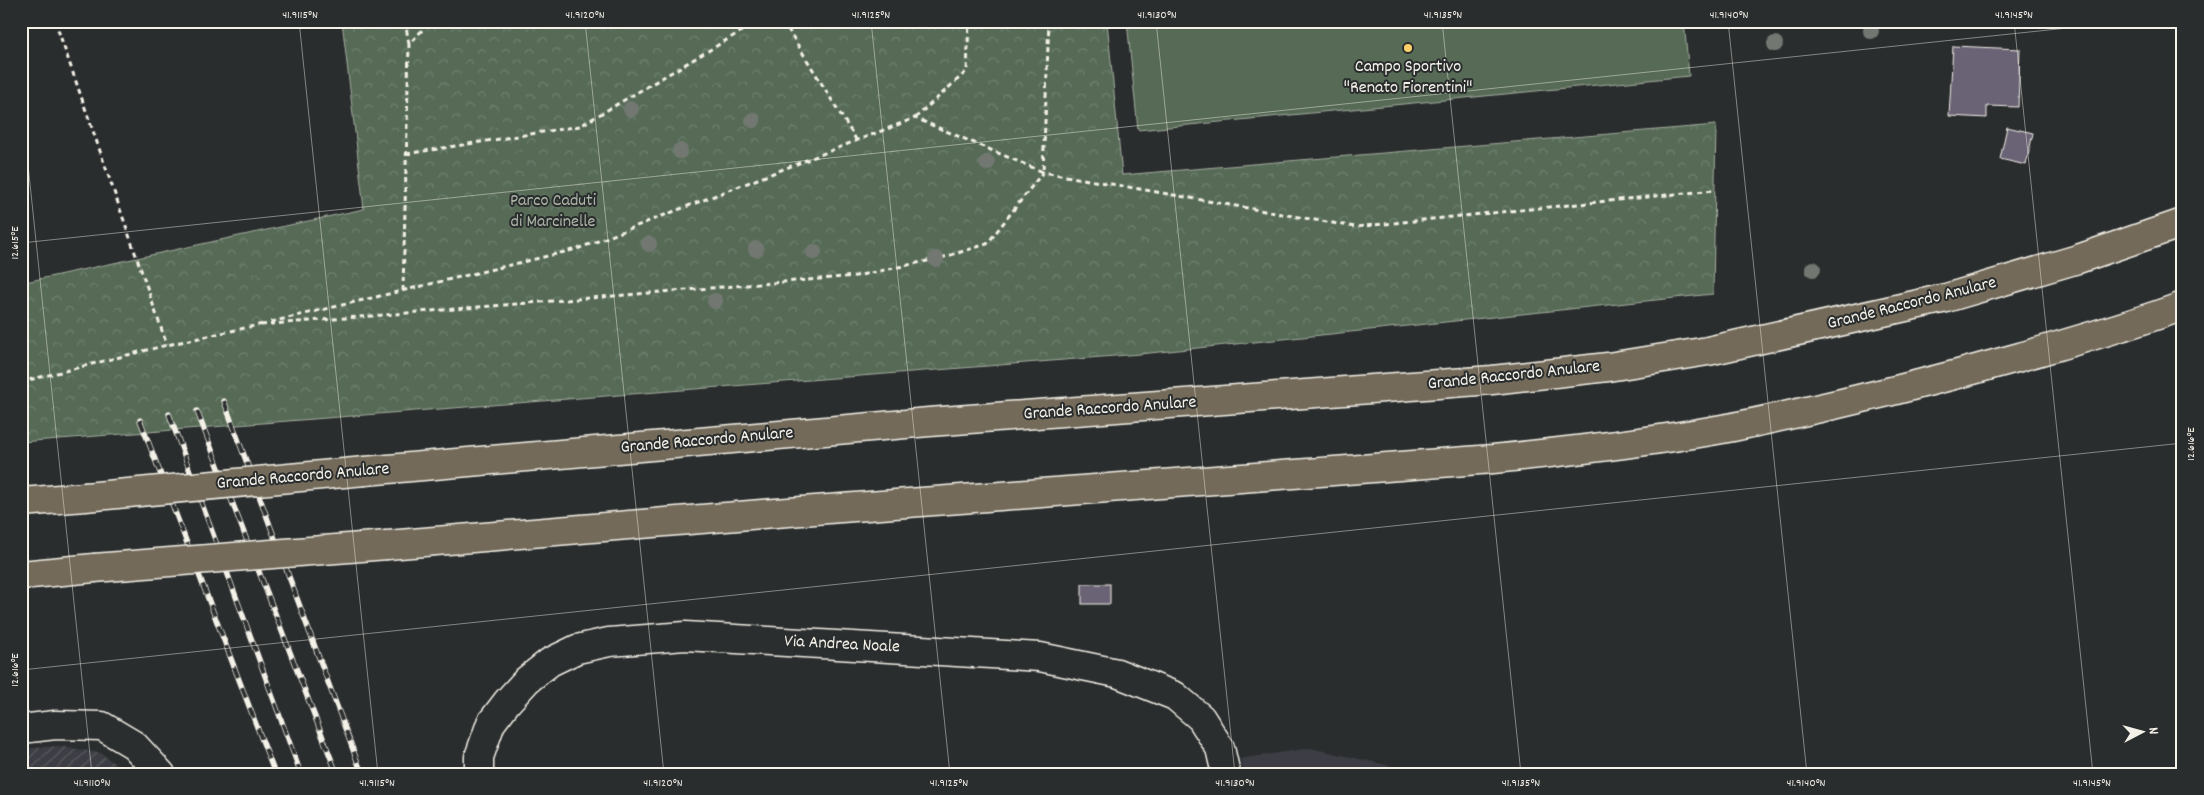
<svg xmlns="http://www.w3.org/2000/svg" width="2204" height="795" viewBox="0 0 2204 795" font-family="Dekko,sans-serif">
<defs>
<pattern id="industrial-furrows" width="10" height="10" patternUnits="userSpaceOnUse" patternTransform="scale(1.25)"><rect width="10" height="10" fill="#3d3e44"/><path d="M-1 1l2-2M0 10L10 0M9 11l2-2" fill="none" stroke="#5a5a5f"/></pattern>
<pattern id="park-crowns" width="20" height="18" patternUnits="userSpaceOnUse" patternTransform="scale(1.25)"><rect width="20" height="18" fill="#566b57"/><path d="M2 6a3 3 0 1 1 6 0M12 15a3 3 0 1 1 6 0" fill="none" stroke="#6f816f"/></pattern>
</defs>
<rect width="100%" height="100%" fill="#2a2d2e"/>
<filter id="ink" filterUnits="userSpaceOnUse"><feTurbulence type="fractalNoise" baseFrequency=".02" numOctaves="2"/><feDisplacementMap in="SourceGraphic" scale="10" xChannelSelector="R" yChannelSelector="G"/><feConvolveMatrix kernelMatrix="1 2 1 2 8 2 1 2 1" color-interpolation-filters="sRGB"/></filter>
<g filter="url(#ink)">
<polygon fill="#3d3e44" points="1310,748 1405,769 1416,774 1244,774 1240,759"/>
<polygon fill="url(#industrial-furrows)" points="58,746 101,753 128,774 21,774 21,749"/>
<polygon fill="url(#park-crowns)" stroke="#a5aea0" points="342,21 1107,21 1122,175 1716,125 1713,294 1140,354 21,442 21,283 364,209"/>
<polygon fill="#566b57" stroke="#a5aea0" points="1127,21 1684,21 1689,76 1138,130"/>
<g fill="#6a6476" stroke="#f4f1e8">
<polygon points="1953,46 2020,49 2018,107 1987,106 1987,118 1949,116"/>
<polygon points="2007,127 2033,133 2026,165 2000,159"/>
<rect x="1082" y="584" width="28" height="20"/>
</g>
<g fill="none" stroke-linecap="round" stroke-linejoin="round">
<defs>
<polyline id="street" points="479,774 479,757 491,723 507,702 527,680 550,662 577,649 609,642 685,636 1040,657 1117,673 1175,696 1201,718 1220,748 1226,774"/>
<polyline id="secondary" points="21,729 55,725 102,726 134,745 161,774"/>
<g id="highway">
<polyline points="365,471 929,422 1492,380 1608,367 1708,351 1946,298 2078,259 2183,223"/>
<polyline points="21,502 85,497"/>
<path d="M387 545 762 514 1493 459C1573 451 1654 442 1733 427 1830 407 1925 384 2020 357 2075 341 2129 326 2183 306"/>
<polyline points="21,575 94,568"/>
</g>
</defs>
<use href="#street" stroke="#f4f1e8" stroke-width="31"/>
<use href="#secondary" stroke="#f4f1e8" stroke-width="31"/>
<use href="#highway" stroke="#f4f1e8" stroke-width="31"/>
<g stroke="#f4f1e8" stroke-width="3" stroke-dasharray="5 4" stroke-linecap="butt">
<polyline points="55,21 167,345"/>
<polyline points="405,21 409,44"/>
<polyline points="783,21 857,141"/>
<polyline points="915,118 967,71 969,21"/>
<polyline points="406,154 580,126 759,21"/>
<polyline points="403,291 409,44 431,21"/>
<polyline points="271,322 577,249 915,118 1043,172 1049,21"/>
<polyline points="261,325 856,276 941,258 987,244 1043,172 1355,227 1715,190"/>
<polyline points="21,382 167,345 263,324"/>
</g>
<use href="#street" stroke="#2a2d2e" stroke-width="28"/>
<use href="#secondary" stroke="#2a2d2e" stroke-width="28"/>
<use href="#highway" stroke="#736b5a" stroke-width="28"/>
<defs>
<g id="rail">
<polyline points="224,401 362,774"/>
<polyline points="197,411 337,774"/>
<polyline points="169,414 301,774"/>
<polyline points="140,420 275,774"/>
</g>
</defs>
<use href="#rail" stroke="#f4f1e8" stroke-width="5.5"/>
<use href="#rail" stroke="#2a2d2e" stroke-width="4" stroke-dasharray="11" stroke-linecap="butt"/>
<defs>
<g id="highway-bridge">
<polyline points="85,497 365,471"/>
<polyline points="94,568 387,545"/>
</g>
</defs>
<use href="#highway-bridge" stroke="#f4f1e8" stroke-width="31" stroke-linecap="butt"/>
<use href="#highway-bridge" stroke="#736b5a" stroke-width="28"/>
</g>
<g fill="#727871">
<circle cx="1871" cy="31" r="8"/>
<circle cx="1775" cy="44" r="8"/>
<circle cx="631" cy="109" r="8"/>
<circle cx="753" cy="120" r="8"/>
<circle cx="680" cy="151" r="8"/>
<circle cx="987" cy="163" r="8"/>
<circle cx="649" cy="244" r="8"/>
<circle cx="756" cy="249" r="8"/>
<circle cx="814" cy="252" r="8"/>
<circle cx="936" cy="259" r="8"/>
<circle cx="1813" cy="269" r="8"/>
<circle cx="715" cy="301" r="8"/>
</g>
</g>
<path fill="none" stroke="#f4f1e8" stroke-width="1" stroke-opacity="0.45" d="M299 21 378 774M585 21 664 774M871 21 950 774M1156 21 1235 774M1442 21 1521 774M1728 21 1807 774M2014 21 2093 774M21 98 92 774M21 243 2134 21M21 670 2183 443"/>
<circle fill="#ffd166" stroke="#2a2d2e" stroke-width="2" cx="1408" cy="48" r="5"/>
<g text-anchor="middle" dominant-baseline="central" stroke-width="4" stroke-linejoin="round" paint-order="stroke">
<g font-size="18" fill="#f4f1e8" stroke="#2a2d2e">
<text x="1408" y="67">Campo Sportivo<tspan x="1408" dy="21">"Renato Fiorentini"</tspan></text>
</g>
<g font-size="18" fill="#adb5a7" stroke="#2a2d2e">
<text x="553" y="201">Parco Caduti<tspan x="553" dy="21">di Marcinelle</tspan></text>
</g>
<g font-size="18" fill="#f4f1e8" stroke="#2a2d2e">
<text transform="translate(1912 304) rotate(-14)">Grande Raccordo Anulare</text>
<text transform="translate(1514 376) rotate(-6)">Grande Raccordo Anulare</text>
<text transform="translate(1110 409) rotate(-4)">Grande Raccordo Anulare</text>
<text transform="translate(707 441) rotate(-5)">Grande Raccordo Anulare</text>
<text transform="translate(303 477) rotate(-5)">Grande Raccordo Anulare</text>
<text transform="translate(842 645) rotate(3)">Via Andrea Noale</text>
</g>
</g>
<rect width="2204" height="795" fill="none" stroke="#2a2d2e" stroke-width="55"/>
<g transform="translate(2142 732) rotate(84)" stroke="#2a2d2e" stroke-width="4" paint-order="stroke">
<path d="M0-4L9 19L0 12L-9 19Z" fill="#f4f1e8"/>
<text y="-8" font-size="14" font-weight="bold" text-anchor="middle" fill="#f4f1e8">N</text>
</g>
<rect x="28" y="28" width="2148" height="740" fill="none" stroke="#f4f1e8" stroke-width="2"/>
<g font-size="12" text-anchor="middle" fill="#f4f1e8">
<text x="300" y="18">41.9115°N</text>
<text x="585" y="18">41.9120°N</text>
<text x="871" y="18">41.9125°N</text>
<text x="1157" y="18">41.9130°N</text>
<text x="1443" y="18">41.9135°N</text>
<text x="1729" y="18">41.9140°N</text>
<text x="2014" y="18">41.9145°N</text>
<text transform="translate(14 243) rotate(-90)" y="4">12.615°E</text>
<text transform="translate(2190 444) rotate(-90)" y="4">12.616°E</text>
<text transform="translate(14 670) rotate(-90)" y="4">12.616°E</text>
<text x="92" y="786">41.9110°N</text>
<text x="377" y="786">41.9115°N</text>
<text x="663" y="786">41.9120°N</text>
<text x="949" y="786">41.9125°N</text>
<text x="1235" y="786">41.9130°N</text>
<text x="1521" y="786">41.9135°N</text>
<text x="1806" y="786">41.9140°N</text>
<text x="2092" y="786">41.9145°N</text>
</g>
</svg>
